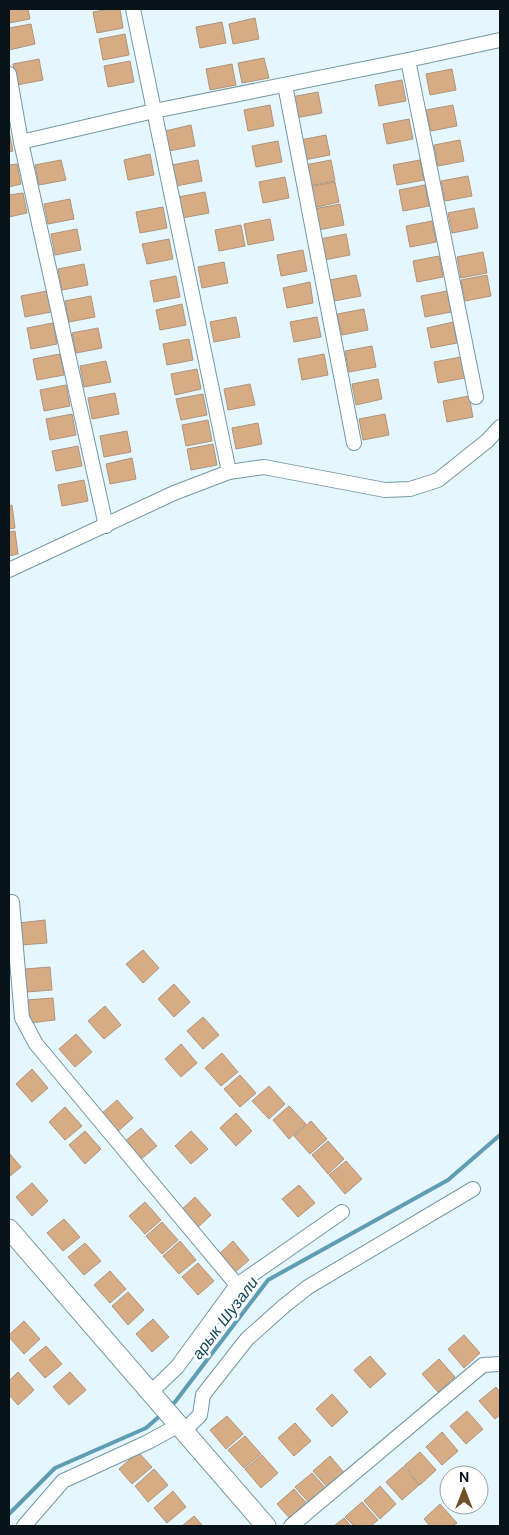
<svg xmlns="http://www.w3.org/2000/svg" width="509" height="1535" viewBox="0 0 509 1535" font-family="'DM Sans',sans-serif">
<rect width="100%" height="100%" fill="#e5f6fc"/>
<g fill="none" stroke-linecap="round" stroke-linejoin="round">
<g stroke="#5f9db5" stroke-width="4">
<polyline points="170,1407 175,1402 268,1280 448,1180 500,1135"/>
<polyline points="9,1514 55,1468 146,1428 161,1415"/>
</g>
</g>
<g fill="#d7ac85" stroke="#af947b">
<polygon points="9,9 28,9 30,19 9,23"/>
<polygon points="109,9 120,9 123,28 97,33 93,12"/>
<polygon points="255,18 259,39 233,44 229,24"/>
<polygon points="222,22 226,43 200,48 196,27"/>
<polygon points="31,24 35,44 9,50 9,28"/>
<polygon points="125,34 129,55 103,60 99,39"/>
<polygon points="264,58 269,78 242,83 238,63"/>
<polygon points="39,59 43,80 17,85 13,64"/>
<polygon points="130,61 134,82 108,87 104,66"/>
<polygon points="232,64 236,85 210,90 206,69"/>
<polygon points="452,69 456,90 430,95 426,74"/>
<polygon points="402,80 406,101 379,106 375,85"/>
<polygon points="318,92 322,113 295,118 291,97"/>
<polygon points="270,105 274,126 248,131 244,110"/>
<polygon points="453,105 457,126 431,131 426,110"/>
<polygon points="409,119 413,139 387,144 383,124"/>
<polygon points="191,125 195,146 169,151 165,131"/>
<polygon points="9,131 13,151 9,152"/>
<polygon points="326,135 330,155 304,160 300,140"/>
<polygon points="460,140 464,161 438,166 434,145"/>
<polygon points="278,141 282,162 256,167 252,146"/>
<polygon points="150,154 154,175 128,180 124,160"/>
<polygon points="61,160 66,180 39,185 35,165"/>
<polygon points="198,160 202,181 176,186 172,165"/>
<polygon points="331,160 335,181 309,186 305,165"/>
<polygon points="420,160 424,180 397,185 393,165"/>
<polygon points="17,164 21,184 9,187 9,165"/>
<polygon points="468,176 472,196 445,201 441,181"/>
<polygon points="285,177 289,198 263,203 259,182"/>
<polygon points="335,182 339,202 313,208 309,187"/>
<polygon points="425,185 429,206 403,211 399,190"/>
<polygon points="205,192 209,213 182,218 178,197"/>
<polygon points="23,193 27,213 9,217 9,195"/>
<polygon points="70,199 74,219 48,224 44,204"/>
<polygon points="340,204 344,225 318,230 314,209"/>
<polygon points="163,207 167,228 140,233 136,212"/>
<polygon points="474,208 478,228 452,233 448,213"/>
<polygon points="270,219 274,240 248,245 244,224"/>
<polygon points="432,221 436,242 410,247 406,226"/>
<polygon points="241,225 245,246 219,251 215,230"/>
<polygon points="77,229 81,250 55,255 51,234"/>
<polygon points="346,234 350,255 324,260 320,239"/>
<polygon points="169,239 173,259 147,264 142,244"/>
<polygon points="303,250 307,271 281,276 277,255"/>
<polygon points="483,252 487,273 461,278 457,257"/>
<polygon points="439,256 443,277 417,282 413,261"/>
<polygon points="224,262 228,283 202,288 198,267"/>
<polygon points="84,264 88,285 62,290 58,269"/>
<polygon points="356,275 361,296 334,301 330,280"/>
<polygon points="487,275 491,296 465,301 461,280"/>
<polygon points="176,276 180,297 154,302 150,281"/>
<polygon points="310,282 313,303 287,308 283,288"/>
<polygon points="47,291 51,312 25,317 21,296"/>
<polygon points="447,291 451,312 425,317 421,296"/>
<polygon points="91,296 95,317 69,322 65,301"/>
<polygon points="182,304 186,325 160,330 156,310"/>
<polygon points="364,309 368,330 342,335 337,314"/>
<polygon points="236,317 240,337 214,342 210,322"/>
<polygon points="317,317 321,337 294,342 290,322"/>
<polygon points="453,322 457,343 431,348 427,328"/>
<polygon points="53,323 57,344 31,349 27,328"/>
<polygon points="98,328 102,348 76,353 72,333"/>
<polygon points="189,339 193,360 167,365 163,344"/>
<polygon points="372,346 376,367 349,372 345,351"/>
<polygon points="60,354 64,375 37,380 33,359"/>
<polygon points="324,354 328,375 302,380 298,359"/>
<polygon points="461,357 465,378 438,383 434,362"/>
<polygon points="106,361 111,382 84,387 80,366"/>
<polygon points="197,369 201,389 175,395 171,374"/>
<polygon points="378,379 382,399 356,405 352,384"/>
<polygon points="250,384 255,405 228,410 224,389"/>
<polygon points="66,385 70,406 44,411 40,390"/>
<polygon points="115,393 119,414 92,419 88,398"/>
<polygon points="203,394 207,415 181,420 176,399"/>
<polygon points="469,396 473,417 447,422 443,401"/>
<polygon points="72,414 76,435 50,440 46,419"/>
<polygon points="385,414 389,435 363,440 359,419"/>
<polygon points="208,420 212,441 186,446 182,425"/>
<polygon points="258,423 262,444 236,449 232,428"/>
<polygon points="127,431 131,452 104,457 100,436"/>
<polygon points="213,444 217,465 191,470 187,449"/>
<polygon points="78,446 82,466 56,471 52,451"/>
<polygon points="132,458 136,479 110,484 106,464"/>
<polygon points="84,480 88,501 62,506 58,485"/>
<polygon points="12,505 15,528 9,529 9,506"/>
<polygon points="15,531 18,554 9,556 9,532"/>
<polygon points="45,920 47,943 21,945 19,923"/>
<polygon points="143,950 159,968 143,983 126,964"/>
<polygon points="50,967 52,990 27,992 25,969"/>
<polygon points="174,984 190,1002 174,1017 158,999"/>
<polygon points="53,998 55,1020 29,1023 27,1000"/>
<polygon points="105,1006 121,1025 104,1039 88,1021"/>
<polygon points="203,1017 219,1035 203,1049 187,1031"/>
<polygon points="76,1034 92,1052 75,1067 59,1049"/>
<polygon points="181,1044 197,1063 181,1077 165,1059"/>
<polygon points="222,1053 238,1072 221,1086 205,1068"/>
<polygon points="32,1069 48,1088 32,1102 16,1084"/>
<polygon points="240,1075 256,1093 240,1107 224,1089"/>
<polygon points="269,1086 285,1104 269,1119 252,1101"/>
<polygon points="117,1100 133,1118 116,1133 100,1115"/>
<polygon points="289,1106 306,1124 289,1139 273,1120"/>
<polygon points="65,1107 82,1126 65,1140 49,1122"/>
<polygon points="236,1113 252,1131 236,1146 220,1128"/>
<polygon points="311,1121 327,1139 310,1154 294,1136"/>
<polygon points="141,1128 157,1146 140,1160 124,1142"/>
<polygon points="85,1131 101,1149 85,1164 69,1145"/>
<polygon points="191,1131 208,1149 191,1164 175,1146"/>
<polygon points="328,1141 344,1159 328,1174 312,1155"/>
<polygon points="9,1153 21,1167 9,1177"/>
<polygon points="346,1161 362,1179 345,1194 329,1175"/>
<polygon points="32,1183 48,1201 32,1216 16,1197"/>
<polygon points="299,1185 315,1203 298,1217 282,1199"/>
<polygon points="195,1197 211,1215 195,1230 179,1212"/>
<polygon points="145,1202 161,1220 145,1234 129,1216"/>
<polygon points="64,1219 80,1237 63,1251 47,1233"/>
<polygon points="162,1222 178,1240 162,1254 146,1236"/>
<polygon points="180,1241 196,1260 179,1274 163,1256"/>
<polygon points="233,1241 249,1260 233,1274 217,1256"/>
<polygon points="85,1243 101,1261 84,1275 68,1257"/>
<polygon points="198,1263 214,1281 198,1295 182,1277"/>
<polygon points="110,1271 126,1289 110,1303 94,1285"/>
<polygon points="128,1292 144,1310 128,1325 112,1306"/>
<polygon points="153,1319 169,1337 152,1352 136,1334"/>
<polygon points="24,1321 40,1339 24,1354 9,1337 9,1335"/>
<polygon points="464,1335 480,1353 464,1368 448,1349"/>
<polygon points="46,1346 62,1364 45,1378 29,1360"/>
<polygon points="370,1356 386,1374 370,1388 354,1370"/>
<polygon points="439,1359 455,1377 438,1392 422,1374"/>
<polygon points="18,1372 34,1390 18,1405 9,1395 9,1381"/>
<polygon points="70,1372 86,1390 69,1405 53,1387"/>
<polygon points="496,1387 500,1392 500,1415 495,1419 479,1401"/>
<polygon points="332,1394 348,1412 332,1427 316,1409"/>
<polygon points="467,1411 483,1429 466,1444 450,1426"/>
<polygon points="227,1416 243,1434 226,1449 210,1430"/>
<polygon points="295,1423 311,1441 294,1456 278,1438"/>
<polygon points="442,1432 458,1451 442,1465 426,1447"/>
<polygon points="245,1436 261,1454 244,1468 228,1450"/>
<polygon points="138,1452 152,1467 132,1484 119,1469"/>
<polygon points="420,1452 436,1470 420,1485 404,1466"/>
<polygon points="262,1455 278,1473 261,1488 245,1469"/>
<polygon points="330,1456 346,1475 329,1489 313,1471"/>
<polygon points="403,1467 419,1485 402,1500 386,1482"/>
<polygon points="154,1469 168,1485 148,1502 135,1486"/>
<polygon points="312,1473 328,1491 311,1505 295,1487"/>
<polygon points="380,1486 396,1504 380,1519 364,1501"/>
<polygon points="294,1489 310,1507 293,1522 277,1504"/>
<polygon points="173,1491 186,1507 167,1523 154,1508"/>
<polygon points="362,1502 378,1520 371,1526 354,1526 345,1517"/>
<polygon points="440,1504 457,1523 452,1526 430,1526 424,1519"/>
<polygon points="194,1516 203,1526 182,1526"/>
<polygon points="344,1518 351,1526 334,1526"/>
</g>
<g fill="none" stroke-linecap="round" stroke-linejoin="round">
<defs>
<g id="minor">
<polyline points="133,9 229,472"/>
<polyline points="408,60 476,397"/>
<polyline points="9,74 21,142 106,526"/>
<polyline points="285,85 354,443"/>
<polyline points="21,142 154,111 408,60 500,40"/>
<polyline points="9,570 174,493 229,472 264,467 385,490 410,489 438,480 487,441 500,427"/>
<polyline points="12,902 22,1018 36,1044 237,1285"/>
<polyline points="150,1393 177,1367 237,1285 342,1212"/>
<polyline points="184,1431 200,1415 203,1395 247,1339 284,1306 308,1287 473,1189"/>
<polyline points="24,1526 63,1481 148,1442 179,1425"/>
<polyline points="291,1526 483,1365 500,1364"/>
</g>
<polyline id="secondary" points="9,1229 266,1526"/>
</defs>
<use href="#minor" stroke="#7298a7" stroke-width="16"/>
<use href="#secondary" stroke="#7298a7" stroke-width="21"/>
<use href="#minor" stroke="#fff" stroke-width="14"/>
<use href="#secondary" stroke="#fff" stroke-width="19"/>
</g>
<g text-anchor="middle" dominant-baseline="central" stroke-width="5" stroke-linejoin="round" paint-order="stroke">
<g font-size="16" font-style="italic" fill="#13495b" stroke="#fff">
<text transform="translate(225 1318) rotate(-53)">арык Шузали</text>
</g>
</g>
<rect width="509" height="1535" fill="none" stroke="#06141a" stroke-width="20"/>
<g transform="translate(464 1490)"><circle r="24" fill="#ffffff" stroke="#9ba1a3"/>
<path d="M0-4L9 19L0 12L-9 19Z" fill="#734e2a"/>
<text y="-8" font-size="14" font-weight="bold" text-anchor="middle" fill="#06141a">N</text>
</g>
</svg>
